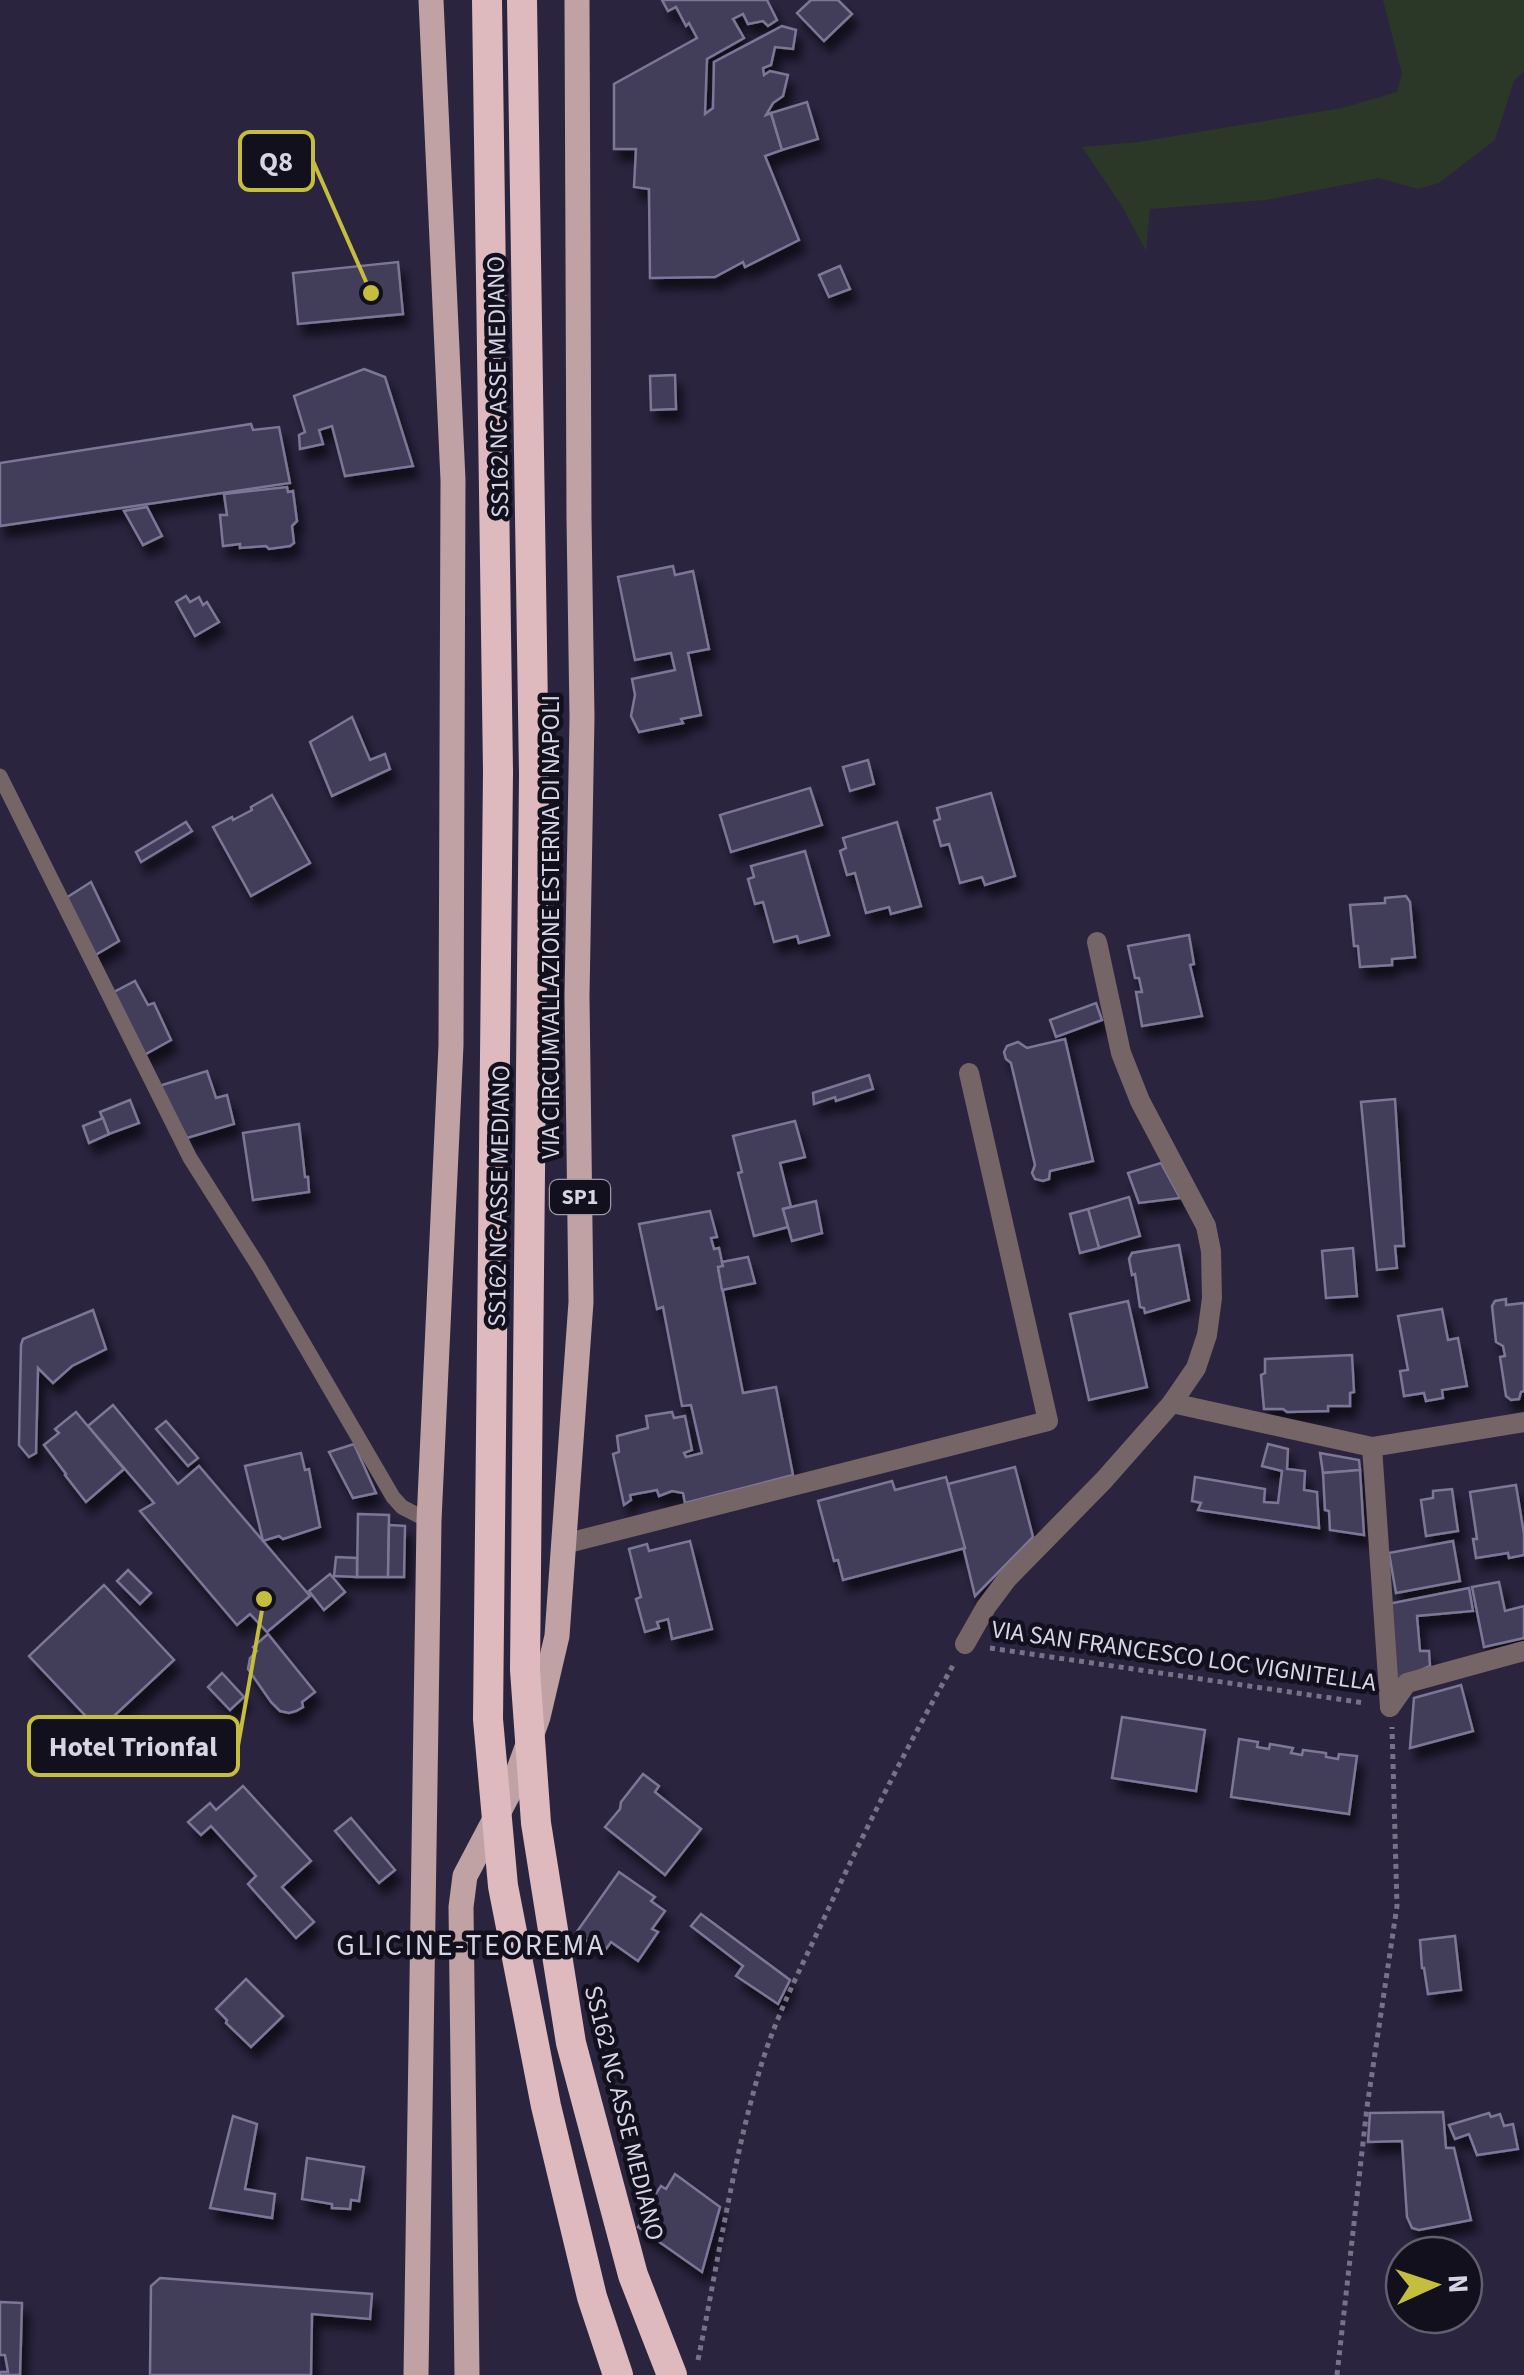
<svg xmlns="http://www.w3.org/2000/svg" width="1524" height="2375" viewBox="0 0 1524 2375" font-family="'Source Sans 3',sans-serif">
<defs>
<filter id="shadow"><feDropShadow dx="6" dy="11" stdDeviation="5" flood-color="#0009"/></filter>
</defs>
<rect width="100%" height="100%" fill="#2a243f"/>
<polygon fill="#2b3828" points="1383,0 1524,0 1524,71 1514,81 1495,140 1439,183 1418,189 1379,178 1266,200 1150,209 1146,251 1122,206 1082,147 1138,142 1342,108 1397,92 1402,74"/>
<g fill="#423c59" stroke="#7d7797" stroke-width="2.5" filter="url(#shadow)">
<polygon points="662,0 767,0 777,20 768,26 763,21 748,24 743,14 733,19 744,38 707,59 705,114 713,108 714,62 782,26 796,30 793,49 775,47 771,65 763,68 764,75 770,71 788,75 783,96 773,103 766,115 771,113 782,150 765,156 799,240 745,267 743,262 715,277 650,278 649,189 634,187 636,149 614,149 614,84 697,38 689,23 686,26 676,7 668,11"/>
<polygon points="811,0 838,0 852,14 824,41 797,13"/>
<polygon points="807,102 818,139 782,150 771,113"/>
<polygon points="398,262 403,314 298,324 293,273"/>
<polygon points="840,266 850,289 829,297 819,275"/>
<polygon points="364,369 385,377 413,466 345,476 332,426 319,430 323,444 300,449 299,435 305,432 294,396"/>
<polygon points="675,375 676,409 651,410 650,376"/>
<polygon points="251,424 253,430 279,427 290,483 0,526 0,463"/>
<polygon points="287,487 288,492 293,491 297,521 292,526 294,543 290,546 269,549 266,546 240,548 240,544 223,546 220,515 227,515 224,494"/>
<polygon points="147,507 162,536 143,545 124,511"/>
<polygon points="673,566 675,575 693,571 709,649 688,653 701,715 681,719 683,723 639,732 631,716 635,695 632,679 675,670 671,653 635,660 618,577"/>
<polygon points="186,596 190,602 199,597 203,605 207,602 219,622 195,636 176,602"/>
<polygon points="352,717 370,760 385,754 390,769 332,796 310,742"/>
<polygon points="868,760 874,784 850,791 843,767"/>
<polygon points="810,788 822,825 731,852 720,815"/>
<polygon points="991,793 1015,876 985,885 982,877 960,883 949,844 941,846 934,821 940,819 937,808"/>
<polygon points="272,795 310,863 251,896 213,827 232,817 233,820 252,810 251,807"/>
<polygon points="186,822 192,831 141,862 136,852"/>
<polygon points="897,822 921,906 891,914 889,907 866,913 855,873 847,875 840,851 846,848 843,838"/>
<polygon points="805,851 829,935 799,943 797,936 774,942 763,902 755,904 748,879 754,877 751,866"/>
<polygon points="91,882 119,941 92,957 66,898"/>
<polygon points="1406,896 1410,902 1415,957 1392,959 1392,965 1360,967 1358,946 1354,946 1350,905 1385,903 1385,898"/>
<polygon points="1189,935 1194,964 1190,965 1202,1016 1142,1026 1136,992 1142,992 1139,978 1135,978 1128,946"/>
<polygon points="135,981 148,1005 154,1003 171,1040 144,1055 112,993"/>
<polygon points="1096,1003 1102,1020 1056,1037 1050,1020"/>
<polygon points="1065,1039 1093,1161 1050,1171 1049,1179 1043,1181 1035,1179 1032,1173 1035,1165 1011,1063 1006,1059 1004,1052 1007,1046 1018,1042 1027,1048"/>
<polygon points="207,1071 216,1098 227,1095 234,1124 187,1138 159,1086"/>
<polygon points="869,1075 873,1089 836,1101 835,1097 814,1104 813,1093"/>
<polygon points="1395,1099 1404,1246 1395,1246 1397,1268 1377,1270 1361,1102"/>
<polygon points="130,1100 139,1123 109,1134 100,1112"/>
<polygon points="103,1118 109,1134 89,1143 83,1126"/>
<polygon points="795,1121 805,1157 780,1163 791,1207 783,1209 788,1227 754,1236 738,1173 742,1172 733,1136"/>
<polygon points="299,1124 305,1177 308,1177 309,1192 253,1200 243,1133"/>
<polygon points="1161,1163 1180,1198 1139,1203 1128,1173"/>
<polygon points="1129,1197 1140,1236 1099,1248 1088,1209"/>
<polygon points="816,1201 822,1233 792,1241 783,1209"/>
<polygon points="1088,1209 1099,1248 1080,1253 1070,1214"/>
<polygon points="710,1211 717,1237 711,1238 714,1249 719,1248 722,1262 723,1266 718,1267 743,1393 776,1387 793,1475 685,1503 683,1493 672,1491 659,1496 657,1490 630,1495 631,1500 624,1505 613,1454 619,1452 617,1436 648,1428 646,1416 672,1412 674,1418 685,1416 692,1450 684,1453 686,1457 702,1453 691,1405 682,1406 663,1307 657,1309 639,1224"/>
<polygon points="1179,1245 1189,1300 1145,1313 1144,1308 1140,1307 1135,1274 1132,1275 1129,1259 1132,1253"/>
<polygon points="1353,1248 1357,1296 1326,1298 1322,1251"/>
<polygon points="748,1257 755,1283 722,1290 718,1267 723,1266 722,1262"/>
<polygon points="1506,1299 1506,1305 1524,1303 1524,1391 1521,1392 1519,1399 1511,1400 1506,1396 1500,1357 1505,1356 1503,1346 1496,1342 1492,1306 1495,1301"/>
<polygon points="1128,1301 1147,1387 1089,1400 1070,1314"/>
<polygon points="1442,1309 1448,1340 1458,1338 1467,1386 1442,1390 1443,1398 1426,1401 1424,1393 1404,1396 1400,1371 1408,1370 1398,1316"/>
<polygon points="93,1310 106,1349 72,1366 53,1383 38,1368 36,1453 29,1457 19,1445 21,1345 23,1339"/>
<polygon points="1352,1355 1354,1392 1350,1393 1350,1406 1328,1406 1328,1411 1287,1412 1283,1409 1264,1409 1261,1375 1265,1373 1265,1359"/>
<polygon points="113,1405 178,1484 199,1466 310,1596 267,1632 250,1614 237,1625 140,1511 154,1503 88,1426"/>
<polygon points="76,1412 124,1469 86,1502 65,1475 66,1474 44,1445 59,1433 55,1429"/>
<polygon points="166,1421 198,1458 188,1466 156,1429"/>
<polygon points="354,1444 376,1493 353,1498 329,1452"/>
<polygon points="1268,1444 1288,1449 1287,1469 1305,1471 1304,1490 1317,1492 1319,1528 1198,1510 1201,1503 1192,1501 1195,1477 1265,1489 1264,1502 1278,1503 1282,1471 1262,1466"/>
<polygon points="301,1453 305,1470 309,1469 320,1527 283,1539 279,1536 263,1541 245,1466"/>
<polygon points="1320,1453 1359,1460 1360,1470 1323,1473"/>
<polygon points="1015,1467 1033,1537 975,1596 948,1484"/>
<polygon points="1360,1470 1364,1535 1330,1530 1329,1511 1325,1510 1323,1473"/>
<polygon points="946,1477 965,1548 843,1580 838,1560 834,1561 818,1501 892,1481 895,1490"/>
<polygon points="1516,1485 1524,1534 1524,1555 1509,1558 1508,1553 1476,1558 1473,1539 1477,1539 1470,1492"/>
<polygon points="1452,1489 1458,1531 1426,1536 1421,1500 1433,1498 1433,1491"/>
<polygon points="358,1514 389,1515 388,1577 357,1577"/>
<polygon points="389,1525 405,1526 404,1577 388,1577"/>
<polygon points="690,1541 712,1629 672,1639 668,1619 657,1622 659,1628 645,1632 636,1599 641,1597 629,1549 647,1544 649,1551"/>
<polygon points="1453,1541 1460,1581 1396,1593 1389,1553"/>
<polygon points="336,1557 357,1558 357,1577 334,1576"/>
<polygon points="128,1570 151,1593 140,1604 117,1581"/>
<polygon points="330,1574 345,1592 324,1610 309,1591"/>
<polygon points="1499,1582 1505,1611 1524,1606 1524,1638 1484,1647 1472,1587"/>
<polygon points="104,1585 174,1660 99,1730 29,1656"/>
<polygon points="1469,1588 1473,1611 1417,1616 1420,1651 1429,1651 1430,1666 1394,1682 1388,1604"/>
<polygon points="268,1634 315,1692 302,1702 303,1707 296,1711 289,1713 280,1711 271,1702 248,1669 250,1658 257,1651 253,1647"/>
<polygon points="222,1673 244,1697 230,1710 208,1687"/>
<polygon points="1461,1685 1473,1731 1410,1748 1414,1698"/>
<polygon points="1122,1717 1205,1730 1196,1791 1112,1778"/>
<polygon points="1239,1739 1258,1742 1257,1747 1269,1749 1270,1744 1293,1748 1291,1753 1302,1755 1303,1750 1326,1753 1326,1757 1338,1759 1339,1754 1357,1756 1349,1814 1231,1797"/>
<polygon points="643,1774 659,1786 655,1792 701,1829 665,1875 605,1827 620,1809 621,1802"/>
<polygon points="243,1786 311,1861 282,1887 314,1922 296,1938 248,1884 256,1876 211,1826 201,1835 188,1822 210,1803 216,1810"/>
<polygon points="351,1818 395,1870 379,1883 335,1831"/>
<polygon points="619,1872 655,1897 651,1901 665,1911 652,1929 658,1932 638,1961 611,1942 606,1949 597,1942 595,1947 576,1933"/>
<polygon points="701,1914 790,1980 778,2004 736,1976 743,1966 691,1926"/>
<polygon points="1455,1936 1461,1990 1428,1994 1424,1968 1422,1968 1420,1940"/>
<polygon points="246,1979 283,2016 251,2047 226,2023 227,2020 216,2009"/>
<polygon points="1443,2112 1446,2148 1454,2148 1471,2220 1419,2230 1412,2228 1407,2217 1402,2141 1368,2142 1370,2113"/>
<polygon points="1489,2113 1491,2117 1500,2114 1504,2126 1513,2124 1518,2149 1477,2155 1469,2134 1455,2139 1449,2125"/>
<polygon points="233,2116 257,2124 245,2189 275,2194 272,2218 210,2208"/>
<polygon points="307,2158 364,2167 359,2201 351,2200 350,2209 332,2208 332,2204 302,2199"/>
<polygon points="675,2174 720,2207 702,2272 638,2227 652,2207 648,2205 661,2186 666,2189"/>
<polygon points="160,2278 372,2294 370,2319 312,2314 311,2375 150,2375 151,2286"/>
<polygon points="0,2302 22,2303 20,2375 0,2375 0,2372 8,2372 5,2355 0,2355"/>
</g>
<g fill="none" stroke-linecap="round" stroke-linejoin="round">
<g stroke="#777289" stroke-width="5" stroke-dasharray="5 5" stroke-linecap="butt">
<polyline points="990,1648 1365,1703"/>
<path d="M698 2360C718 2263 732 2164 760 2069 776 2015 803 1964 826 1914 866 1828 908 1744 955 1662"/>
<polyline points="1337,2375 1367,2107 1397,1906 1392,1727"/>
</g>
<polyline stroke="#756567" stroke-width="15" points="0,776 190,1158 259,1267 393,1497 402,1507 429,1521"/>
<g stroke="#756567" stroke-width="20">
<polyline points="1172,1403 1372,1447 1390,1707"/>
<polyline points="1372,1447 1524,1422"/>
<polyline points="564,1544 1048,1421 969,1073"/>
<polyline points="965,1644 986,1607 1007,1579 1104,1480 1172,1403 1196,1368 1207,1335 1212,1298 1211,1251 1206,1226 1140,1101 1121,1053 1097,942"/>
<polyline points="1390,1707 1407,1683 1524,1651"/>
</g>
<g stroke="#c0a1a4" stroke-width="25">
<polyline points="416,2375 429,1521 451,1045 453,480 431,0"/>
<polyline points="467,2375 461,1907 465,1876 514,1783 538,1717 557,1636 581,1302 577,996 582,717 579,519 577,0"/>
</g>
<g stroke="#deb9bd" stroke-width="30">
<polyline points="487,0 498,772"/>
<polyline points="522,0 534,775"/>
</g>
<g stroke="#deb9bd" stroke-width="30">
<polyline points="498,772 488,1719 503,1886 546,2106 592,2297 618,2375"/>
<polyline points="534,775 525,1670 536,1823 571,2043 633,2275 672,2375"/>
</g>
</g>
<g text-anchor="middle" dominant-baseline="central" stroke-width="9" stroke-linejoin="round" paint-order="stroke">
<rect fill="#12101c" stroke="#9c99a9" stroke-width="2.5" x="550" y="1180" width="60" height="34" rx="8"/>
<g font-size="22" font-weight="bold" fill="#d7d4e6">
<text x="580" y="1197">SP1</text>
</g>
<g font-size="25" fill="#d7d4e6" stroke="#12101c">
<text transform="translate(498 387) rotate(-91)">SS162 NC ASSE MEDIANO</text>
<text transform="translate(551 927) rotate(-90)">VIA CIRCUMVALLAZIONE ESTERNA DI NAPOLI</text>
<text transform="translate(499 1196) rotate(-89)">SS162 NC ASSE MEDIANO</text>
<text transform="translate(1184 1656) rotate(8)">VIA SAN FRANCESCO LOC VIGNITELLA</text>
<text transform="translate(624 2113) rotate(76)">SS162 NC ASSE MEDIANO</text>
</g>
<g font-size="30" letter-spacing="2.5" fill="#d7d4e6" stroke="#12101c">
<text x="471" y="1945">GLICINE-TEOREMA</text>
</g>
</g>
<path fill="none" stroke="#c4bd3e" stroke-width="4" d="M371 293L313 161M264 1599L238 1746"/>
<g fill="#c4bd3e" stroke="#12101c" stroke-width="4">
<circle cx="371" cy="293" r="10"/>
<circle cx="264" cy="1599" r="10"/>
</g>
<g fill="#12101c" stroke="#c4bd3e" stroke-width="4">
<rect x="240" y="132" width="73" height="58" rx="10"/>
<rect x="29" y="1717" width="209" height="58" rx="10"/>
</g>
<g font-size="28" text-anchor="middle" font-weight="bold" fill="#d7d4e6">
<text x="276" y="171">Q8</text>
<text x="133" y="1756">Hotel Trionfal</text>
</g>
<g transform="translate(1434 2285) rotate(87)"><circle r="48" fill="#12101c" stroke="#615e6d" stroke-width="2.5"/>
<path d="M0-8L18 38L0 25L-18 38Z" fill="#c4bd3e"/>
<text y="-15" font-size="28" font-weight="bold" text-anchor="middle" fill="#d7d4e6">N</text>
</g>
</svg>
